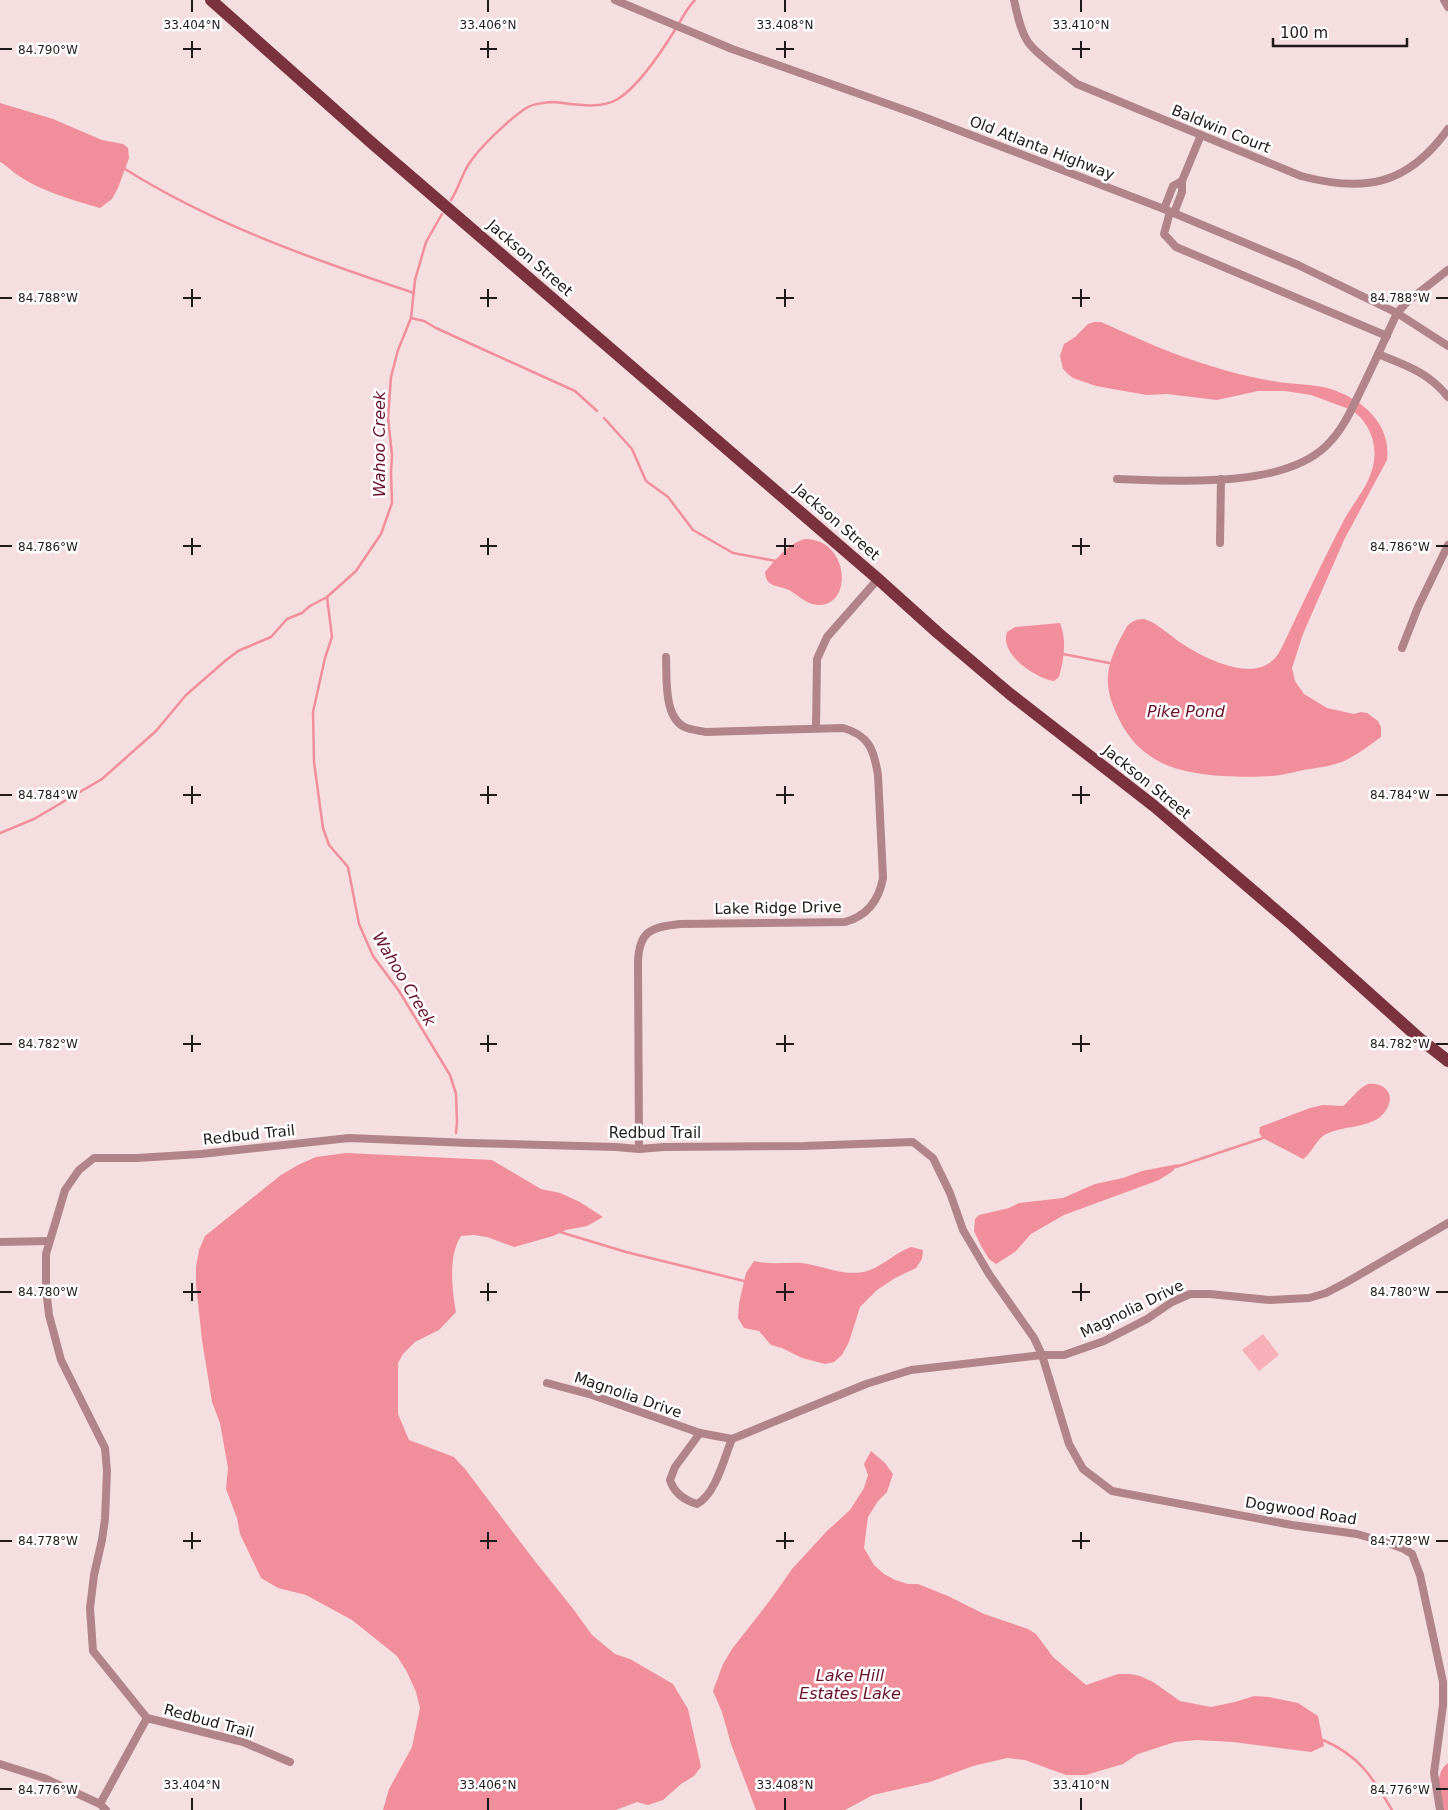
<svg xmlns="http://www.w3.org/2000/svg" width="1448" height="1810" viewBox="0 0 1448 1810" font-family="'DejaVu Sans',sans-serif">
<rect width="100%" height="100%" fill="#f5dee0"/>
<polygon fill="#f7b0b8" points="1263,1334 1279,1355 1259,1371 1242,1350"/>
<g fill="#f18e9c">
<path d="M0 103 53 119 102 140 123 144 128 148 129 158 118 188 112 199 100 208C73 200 43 192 19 176 12 172 7 165 0 162Z"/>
<path d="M1094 322H1101C1137 338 1173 355 1211 366 1232 373 1255 378 1278 382 1293 384 1308 384 1323 387 1358 395 1392 422 1387 460L1344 540 1303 634 1292 668 1295 681 1304 694 1327 708 1354 714 1361 712 1367 713 1378 721 1381 727V737C1371 744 1361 752 1350 758 1338 765 1323 767 1310 769 1297 771 1285 775 1272 776 1240 778 1189 777 1160 762 1141 752 1128 738 1119 719 1101 684 1106 664 1125 630 1128 623 1135 619 1143 619 1153 620 1170 635 1178 641 1200 656 1248 682 1272 661 1277 657 1280 651 1283 645 1303 603 1323 560 1345 518 1356 499 1371 483 1374 461 1377 441 1367 418 1349 409L1311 395 1285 391H1258L1217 400 1167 394 1147 395 1096 386 1073 378 1068 374 1063 369 1060 356 1064 344 1075 337 1088 324Z"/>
<path d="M805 539C852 539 854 614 812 604 805 602 796 594 789 590 778 585 766 588 765 572 777 559 787 544 805 539Z"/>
<path d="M1060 623C1067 641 1064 659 1059 677L1054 681C1035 678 999 654 1007 632L1015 627Z"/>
<path d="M1368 1084C1387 1082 1397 1097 1384 1113 1372 1129 1339 1125 1323 1136 1315 1142 1311 1154 1303 1159L1263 1138 1259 1133 1260 1127 1310 1108 1323 1105 1343 1106C1352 1099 1357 1089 1368 1084Z"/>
<path d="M346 1153 492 1160 541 1189 560 1193 580 1202 603 1217 587 1226 566 1230 553 1236 514 1247 487 1237 474 1235 461 1236C448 1255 452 1290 456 1312L439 1330 415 1342 403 1354 398 1363V1414L409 1440 454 1457 465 1469 534 1560 574 1610 592 1635 615 1654 630 1659 673 1684 688 1709 701 1767 694 1776 681 1784 663 1800 648 1805 637 1802 616 1810H383L389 1789 412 1747 420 1708 416 1692 407 1672 397 1656 352 1620 306 1595 278 1588 261 1578 240 1534 237 1518 226 1489 228 1468 220 1423 212 1402 202 1340 196 1284V1267L199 1250 205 1236 281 1175 298 1165 316 1157Z"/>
<polygon points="1178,1164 1173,1171 1159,1180 1064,1215 1031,1234 1015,1252 996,1264 989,1259 981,1246 974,1231 975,1219 979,1215 1009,1208 1019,1203 1063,1198 1095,1184 1123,1178 1142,1171"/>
<path d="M911 1247 923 1250 922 1259 916 1268 895 1278 877 1290 860 1307 849 1342 842 1355 834 1362 825 1364 802 1358 782 1348 771 1345 759 1331 744 1328 738 1318 739 1303 746 1273 754 1261C771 1265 785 1262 801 1263 821 1265 842 1276 863 1272 880 1269 894 1253 911 1247Z"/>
<polygon points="871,1451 885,1463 893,1474 887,1492 878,1501 868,1517 864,1548 874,1565 884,1574 895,1580 908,1584 918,1584 948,1596 984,1614 1028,1629 1036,1634 1053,1657 1086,1685 1118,1674 1130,1674 1140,1676 1153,1682 1180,1701 1211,1707 1235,1702 1254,1696 1269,1697 1298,1703 1318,1716 1324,1746 1311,1752 1233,1742 1197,1740 1175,1742 1138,1754 1123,1764 1086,1775 1066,1775 1025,1760 1007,1758 973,1766 930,1782 873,1795 845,1810 756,1810 731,1744 722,1712 713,1691 723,1664 732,1649 771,1599 792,1569 827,1531 850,1510 864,1488 868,1475 864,1464"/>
<path d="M1448 1763V1810H1444C1440 1795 1433 1774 1448 1763Z"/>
</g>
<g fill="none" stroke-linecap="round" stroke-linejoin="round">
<g stroke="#f18e9c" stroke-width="2.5">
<path d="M125 169C214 225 315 260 414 293"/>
<path d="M451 200C458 189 460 180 466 169 475 151 510 118 528 107 534 104 547 102 554 102 574 104 599 110 618 99 640 85 664 48 678 25 683 16 688 7 695 0"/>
<polyline points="411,318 424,321 436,328 575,391 597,411"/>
<polyline points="604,418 632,449 646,481 668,497 693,530 733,553 776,561"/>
<polyline points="327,597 332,637 325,658 313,712 314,762 323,828 329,845 348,867 359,924 373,956 399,991 450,1075 456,1094 457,1122 456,1133"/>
<polyline points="1063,654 1109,663"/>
<polyline points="0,833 34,819 102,779 156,731 186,695 225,661 238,651 271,637 287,619 302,613 310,606 327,597 356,571 381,534 392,503 391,473 392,455 388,418 391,377 398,350 411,318 415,280 426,242 442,214"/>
<polyline points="1176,1167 1263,1138"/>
<polyline points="560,1232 626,1252 744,1281"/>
<path d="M1323 1740C1360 1756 1372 1777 1392 1810"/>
</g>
<g stroke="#b08489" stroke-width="8">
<polyline points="615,0 732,49 916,114 1164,209 1298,265 1397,313 1448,346"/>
<path d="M1014 0C1017 13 1020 30 1028 42 1036 54 1064 74 1077 84L1301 176C1365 193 1408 185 1448 129"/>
<polyline points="1444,0 1448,7"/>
<polyline points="1164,209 1173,186 1182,181"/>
<polyline points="1170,212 1164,234 1176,247 1387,336"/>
<polyline points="1174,213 1182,192 1182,181 1201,135"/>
<path d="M1378 354C1407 366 1428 372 1448 397"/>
<path d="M1117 479C1174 481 1282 489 1326 446 1342 431 1351 411 1360 392 1373 366 1385 339 1397 313L1407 302 1448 270"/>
<polyline points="1220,543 1221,479"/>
<polyline points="1402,648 1418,607 1448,545"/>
<polyline points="816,728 817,659 827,637 878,579"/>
<path d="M639 1149 638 962C639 931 651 927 680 924L845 922C867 916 879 900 883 878L878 775C874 750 869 735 843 728L706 732C700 731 693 730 687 728 663 720 667 677 666 657"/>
<polyline points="0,1242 49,1241"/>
<polyline points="547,1383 592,1395 700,1433 732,1439 866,1384 911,1370 1042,1355 1064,1355 1104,1341 1147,1319 1172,1302 1190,1294 1210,1294 1269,1300 1309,1298 1326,1293 1347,1282 1448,1223"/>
<path d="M700 1433 675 1467 670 1480C674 1493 684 1500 697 1504 716 1494 724 1458 732 1439"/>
<polyline points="290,1762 243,1742 147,1718 93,1651 90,1608 94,1575 102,1540 105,1519 107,1471 105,1448 61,1360 49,1315 46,1288 46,1254 65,1190 79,1170 94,1158 137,1158 201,1154 349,1138 469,1143 616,1147 639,1149 664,1147 804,1146 913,1142 933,1158 950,1193 963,1230 989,1274 1034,1338 1042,1355 1069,1444 1083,1469 1112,1491 1292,1525 1357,1534 1388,1543 1404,1549 1412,1554 1420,1575 1443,1682 1443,1705 1434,1773 1440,1810"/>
<polyline points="0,1764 44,1778 100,1804 106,1810"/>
<polyline points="100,1804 147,1718"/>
</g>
<polyline stroke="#7b323f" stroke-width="12" points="211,0 373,144 878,579 938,633 1010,694 1154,806 1293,925 1420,1039 1448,1061"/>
</g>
<path fill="none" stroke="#201919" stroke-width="2" d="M192 0V12M488 0V12M785 0V12M1081 0V12M192 41V58M488 41V58M785 41V58M1081 41V58M0 49H12M183 49H201M480 49H497M776 49H794M1072 49H1090M192 289V307M488 289V307M785 289V307M1081 289V307M0 298H12M183 298H201M480 298H497M776 298H794M1072 298H1090M1436 298H1448M192 538V555M488 538V555M785 538V555M1081 538V555M0 546H12M183 546H201M480 546H497M776 546H794M1072 546H1090M1436 546H1448M192 786V804M488 786V804M785 786V804M1081 786V804M0 795H12M183 795H201M480 795H497M776 795H794M1072 795H1090M1436 795H1448M192 1035V1052M488 1035V1052M785 1035V1052M1081 1035V1052M0 1044H12M183 1044H201M480 1044H497M776 1044H794M1072 1044H1090M1436 1044H1448M192 1283V1301M488 1283V1301M785 1283V1301M1081 1283V1301M0 1292H12M183 1292H201M480 1292H497M776 1292H794M1072 1292H1090M1436 1292H1448M192 1532V1549M488 1532V1549M785 1532V1549M1081 1532V1549M0 1541H12M183 1541H201M480 1541H497M776 1541H794M1072 1541H1090M1436 1541H1448M0 1789H12M1436 1789H1448M192 1798V1810M488 1798V1810M785 1798V1810M1081 1798V1810"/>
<g text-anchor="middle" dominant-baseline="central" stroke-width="5" stroke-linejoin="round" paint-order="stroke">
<g font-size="15" fill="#201919" stroke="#fff">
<text transform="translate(1221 129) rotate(22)">Baldwin Court</text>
<text transform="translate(1042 148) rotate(21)">Old Atlanta Highway</text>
<text transform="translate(530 258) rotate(41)">Jackson Street</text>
<text transform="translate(837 522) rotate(41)">Jackson Street</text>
<text transform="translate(1147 782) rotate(39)">Jackson Street</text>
<text transform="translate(778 908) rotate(-1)">Lake Ridge Drive</text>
<text x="655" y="1133">Redbud Trail</text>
<text transform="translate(249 1135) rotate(-6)">Redbud Trail</text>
<text transform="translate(1132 1309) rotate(-26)">Magnolia Drive</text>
<text transform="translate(628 1395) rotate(19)">Magnolia Drive</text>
<text transform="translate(1301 1511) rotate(9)">Dogwood Road</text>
<text transform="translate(209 1721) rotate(15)">Redbud Trail</text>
</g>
<g font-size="16" font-style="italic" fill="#681028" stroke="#fff">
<text transform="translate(379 444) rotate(-90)">Wahoo Creek</text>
<text x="1186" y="711">Pike Pond</text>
<text transform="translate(404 979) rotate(59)">Wahoo Creek</text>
<text x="850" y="1675">Lake Hill<tspan x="850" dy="18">Estates Lake</tspan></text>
</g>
</g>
<g font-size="12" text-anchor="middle" fill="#201919" stroke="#fff" stroke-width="5" stroke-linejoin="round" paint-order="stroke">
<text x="192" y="29">33.404°N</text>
<text x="488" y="29">33.406°N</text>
<text x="785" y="29">33.408°N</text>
<text x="1081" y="29">33.410°N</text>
<text x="48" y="54">84.790°W</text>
<text x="1400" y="302">84.788°W</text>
<text x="48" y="302">84.788°W</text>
<text x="1400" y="551">84.786°W</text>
<text x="48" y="551">84.786°W</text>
<text x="1400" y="799">84.784°W</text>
<text x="48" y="799">84.784°W</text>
<text x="1400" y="1048">84.782°W</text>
<text x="48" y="1048">84.782°W</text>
<text x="48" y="1296">84.780°W</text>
<text x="1400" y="1296">84.780°W</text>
<text x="48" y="1545">84.778°W</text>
<text x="1400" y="1545">84.778°W</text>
<text x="192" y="1789">33.404°N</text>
<text x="488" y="1789">33.406°N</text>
<text x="785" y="1789">33.408°N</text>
<text x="1081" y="1789">33.410°N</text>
<text x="1400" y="1794">84.776°W</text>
<text x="48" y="1794">84.776°W</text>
</g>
<path d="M1273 38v8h134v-8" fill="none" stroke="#201919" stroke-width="2.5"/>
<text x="1280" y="38" font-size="15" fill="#201919" stroke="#ffffff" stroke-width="4" paint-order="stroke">100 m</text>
</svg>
